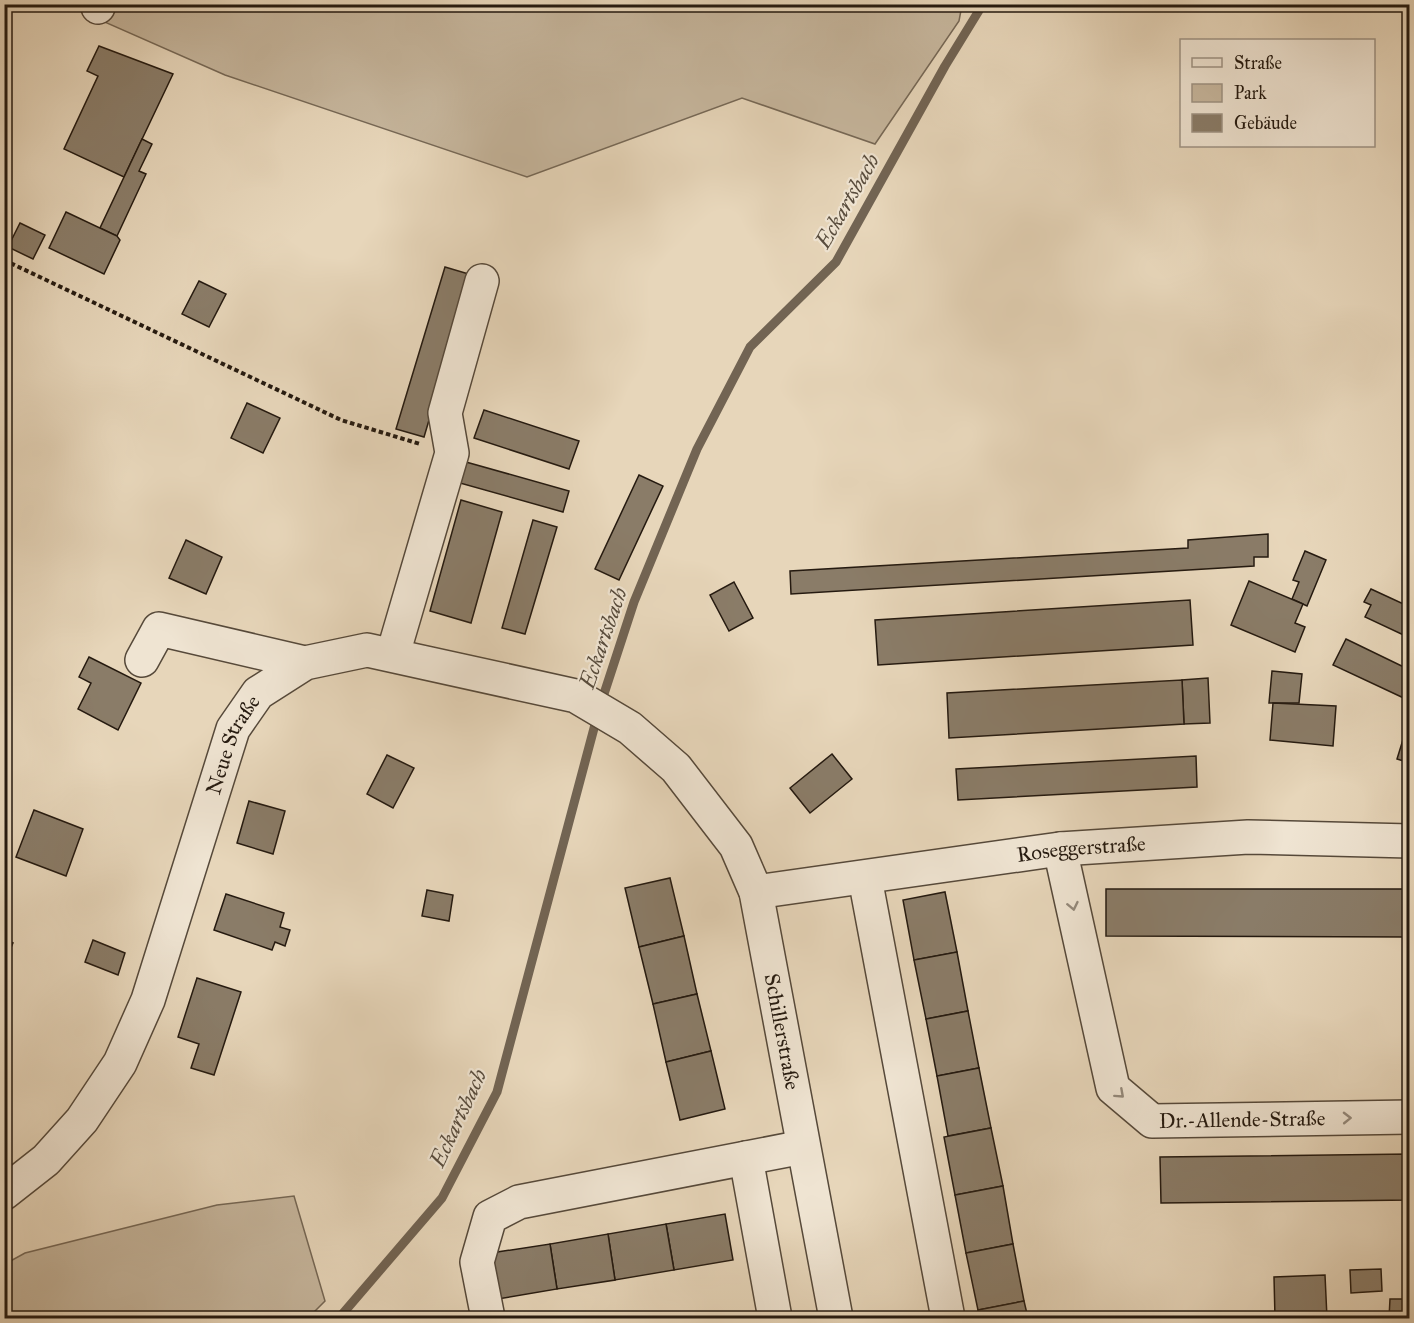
<svg xmlns="http://www.w3.org/2000/svg" width="1414" height="1323" viewBox="0 0 1414 1323" font-family="'IM FELL Great Primer',serif">
<rect width="100%" height="100%" fill="#e7d6ba"/>
<filter id="stains"><feTurbulence type="fractalNoise" baseFrequency=".00333" numOctaves="4"/><feColorMatrix values="0 0 0 0 .2 0 0 0 0 .09 0 0 0 0 .02 0 0 0 .5 -.17"/></filter>
<radialGradient id="worn" r=".72"><stop offset=".6" stop-color="#630" stop-opacity="0"/><stop offset="1" stop-color="#630" stop-opacity=".3"/></radialGradient>
<g fill="#c6b69d" stroke="#766856" stroke-width="1.5">
<polygon points="108,4 962,5 959,21 875,144 742,98 527,177 225,75 100,20"/>
<polygon points="294,1196 325,1301 308,1318 5,1318 5,1264 25,1253 217,1205"/>
</g>
<g fill="none" stroke-linecap="round" stroke-linejoin="round">
<g stroke="#726453" stroke-width="9">
<polyline points="601,703 634,602 697,449 750,347 836,262 945,66 983,4"/>
<polyline points="339,1318 442,1198 497,1092 597,717"/>
</g>
</g>
<g fill="#8a7c68" stroke="#251a10" stroke-width="1.5">
<polygon points="99,46 173,74 124,177 64,149 98,76 87,71"/>
<polygon points="142,139 152,144 139,171 146,174 117,236 100,228"/>
<polygon points="66,212 117,236 120,240 104,274 49,248"/>
<polygon points="20,223 45,235 33,259 8,247"/>
<polygon points="445,267 472,275 424,437 396,429"/>
<polygon points="199,281 226,294 209,327 182,314"/>
<polygon points="247,403 280,418 263,453 231,438"/>
<polygon points="484,410 579,441 569,469 474,438"/>
<polygon points="466,462 569,491 563,512 460,483"/>
<polygon points="639,475 663,486 619,580 595,569"/>
<polygon points="461,500 502,512 471,623 430,611"/>
<polygon points="533,520 557,527 525,634 502,628"/>
<polygon points="1268,534 1268,557 1254,557 1254,566 791,594 790,571 1188,548 1188,540"/>
<polygon points="186,540 222,557 206,594 169,578"/>
<polygon points="1305,551 1326,560 1307,606 1292,599 1299,582 1293,580"/>
<polygon points="1249,581 1303,604 1295,623 1305,627 1295,652 1231,625"/>
<polygon points="734,582 753,618 729,631 710,595"/>
<polygon points="1371,589 1410,607 1410,638 1365,617 1371,605 1364,602"/>
<polygon points="1190,600 1193,645 878,665 875,620"/>
<polygon points="1346,639 1410,670 1408,700 1333,665"/>
<polygon points="89,657 141,683 118,730 78,709 91,683 79,677"/>
<polygon points="1272,671 1302,674 1299,703 1269,703"/>
<polygon points="1208,678 1210,723 1184,724 1182,680"/>
<polygon points="1182,680 1184,724 949,738 947,693"/>
<polygon points="1273,703 1336,706 1333,746 1270,740"/>
<polygon points="1410,717 1410,763 1397,759"/>
<polygon points="832,754 852,779 810,813 790,788"/>
<polygon points="387,755 414,768 393,808 367,794"/>
<polygon points="1196,756 1197,787 958,800 956,769"/>
<polygon points="249,801 285,811 273,854 237,843"/>
<polygon points="34,810 83,829 66,876 16,857"/>
<polygon points="670,878 684,936 639,947 625,888"/>
<polygon points="1106,889 1410,889 1410,937 1106,936"/>
<polygon points="427,890 453,895 449,921 422,916"/>
<polygon points="945,892 957,952 914,960 903,900"/>
<polygon points="226,894 284,913 280,927 290,930 285,946 275,942 272,950 214,930"/>
<polygon points="684,936 697,994 653,1004 639,947"/>
<polygon points="4,939 13,943 4,964"/>
<polygon points="93,940 125,953 118,975 85,962"/>
<polygon points="957,952 968,1011 926,1019 914,960"/>
<polygon points="197,978 241,992 214,1075 191,1068 199,1044 178,1037"/>
<polygon points="697,994 711,1051 666,1062 653,1004"/>
<polygon points="968,1011 979,1068 937,1076 926,1019"/>
<polygon points="711,1051 725,1109 680,1120 666,1062"/>
<polygon points="979,1068 991,1128 948,1136 937,1076"/>
<polygon points="991,1128 1003,1186 955,1195 944,1137"/>
<polygon points="1410,1154 1410,1200 1161,1203 1160,1157"/>
<polygon points="1003,1186 1013,1244 966,1253 955,1195"/>
<polygon points="725,1214 733,1260 674,1270 666,1224"/>
<polygon points="666,1224 674,1270 615,1280 608,1234"/>
<polygon points="608,1234 615,1280 557,1289 550,1244"/>
<polygon points="550,1244 557,1289 498,1299 491,1253"/>
<polygon points="1013,1244 1024,1301 978,1310 966,1253"/>
<polygon points="1381,1269 1382,1291 1351,1293 1350,1270"/>
<polygon points="1325,1275 1327,1318 1275,1318 1274,1277"/>
<polygon points="1390,1299 1407,1299 1407,1318 1389,1318"/>
<polygon points="1024,1301 1028,1318 979,1318 978,1310"/>
</g>
<g fill="none" stroke-linecap="round" stroke-linejoin="round">
<defs>
<g id="minor">
<polyline points="98,7 99,4"/>
<polyline points="393,654 452,453 445,413 482,281"/>
<polyline points="142,660 159,629 305,663"/>
<path id="s1" d="M1060 849 1113 1088 1152 1121 1410 1117"/>
<polyline points="865,878 948,1318"/>
<path id="s2" d="M756 892 1060 849 1248 837 1410 841"/>
<polyline points="746,1158 775,1318"/>
<path id="s3" d="M4 1193 46 1160 82 1120 120 1063 148 1000 233 729 258 693 305 663 367 650 576 696 630 728 676 768 736 846 756 892 836 1318"/>
<polyline points="488,1318 477,1262 490,1217 519,1202 803,1147"/>
</g>
</defs>
<use href="#minor" stroke="#56493a" stroke-width="36"/>
<g stroke="#251a10" stroke-width="4" stroke-dasharray="4.5 3" stroke-linecap="butt">
<polyline points="1400,4 1410,7"/>
<polyline points="4,260 341,420 420,444"/>
</g>
<use href="#minor" stroke="#efe4d2" stroke-width="33"/>
</g>
<defs><path id="oneway-chevron" d="M-2-3.5L2.5 0L-2 3.5" fill="none" stroke-width="1.6" stroke-linecap="round" stroke-linejoin="round" transform="scale(1.5)"/></defs>
<g stroke="#94897b">
<use href="#oneway-chevron" transform="translate(1073 906) rotate(78)"/>
<use href="#oneway-chevron" transform="translate(1120 1094) rotate(42)"/>
<use href="#oneway-chevron" transform="translate(1347 1118) rotate(-1)"/>
</g>
<g text-anchor="middle" dominant-baseline="central" stroke-width="4.5" stroke-linejoin="round" paint-order="stroke">
<g font-size="21" fill="#251a10" stroke="#efe4d2">
<text stroke="none"><textPath href="#s3" startOffset="514">Neue Straße</textPath></text>
<text stroke="none"><textPath href="#s2" startOffset="328">Roseggerstraße</textPath></text>
<text stroke="none"><textPath href="#s3" startOffset="1320">Schillerstraße</textPath></text>
<text stroke="none"><textPath href="#s1" startOffset="386">Dr.-Allende-Straße</textPath></text>
</g>
<g font-size="22" font-style="italic" fill="#584c3d" stroke="#efe4d2">
<text transform="translate(847 201) rotate(-60)">Eckartsbach</text>
<text transform="translate(603 638) rotate(-71)">Eckartsbach</text>
<text transform="translate(458 1118) rotate(-65)">Eckartsbach</text>
</g>
</g>
<rect width="1414" height="1323" fill="none" stroke="#e7d6ba" stroke-width="24"/>
<rect x="6" y="6" width="1402" height="1311" fill="none" stroke="#251a10" stroke-width="3"/>
<rect x="12" y="12" width="1390" height="1299" fill="none" stroke="#251a10" stroke-width="1.5"/>
<rect x="1180" y="39" width="195" height="108" fill="#efe4d2" stroke="#9e9384" stroke-width="1.5"/>
<rect x="1192" y="58" width="30" height="9" fill="#efe4d2" stroke="#9e9384" stroke-width="1.5"/>
<text x="1234" y="69" font-size="18" fill="#251a10">Straße</text>
<rect x="1192" y="84" width="30" height="18" fill="#c6b69d" stroke="#9e9384" stroke-width="1.5"/>
<text x="1234" y="99" font-size="18" fill="#251a10">Park</text>
<rect x="1192" y="114" width="30" height="18" fill="#8a7c68" stroke="#9e9384" stroke-width="1.5"/>
<text x="1234" y="129" font-size="18" fill="#251a10">Gebäude</text>
<rect width="100%" height="100%" filter="url(#stains)"/>
<rect width="100%" height="100%" fill="url(#worn)"/>
</svg>
